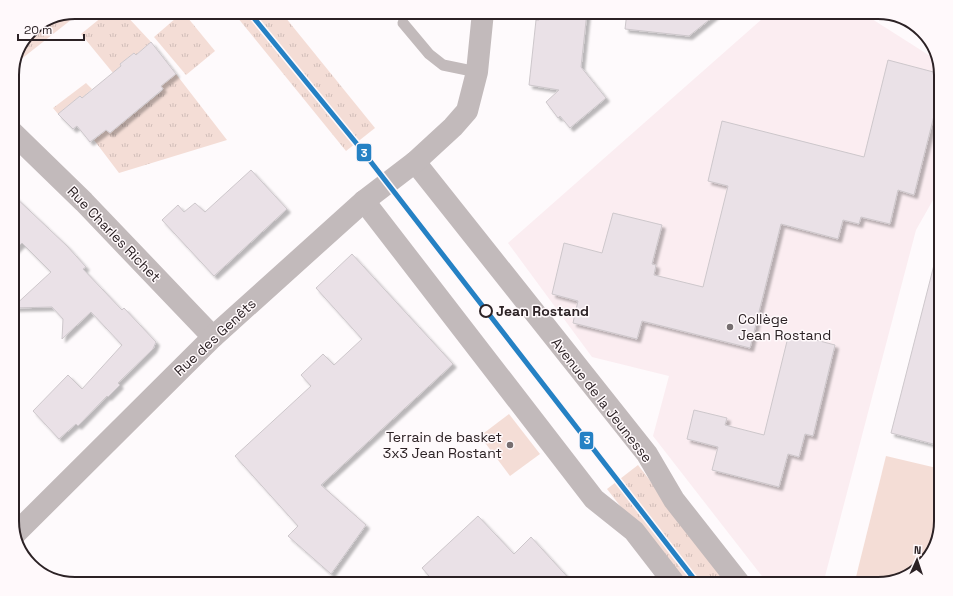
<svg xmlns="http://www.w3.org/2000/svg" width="953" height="596" viewBox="0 0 953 596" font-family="'Space Grotesk',sans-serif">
<defs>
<pattern id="grass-tufts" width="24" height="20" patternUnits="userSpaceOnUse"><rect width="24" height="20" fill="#f4ddd6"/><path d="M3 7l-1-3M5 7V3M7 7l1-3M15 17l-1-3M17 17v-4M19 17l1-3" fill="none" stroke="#d1bdb8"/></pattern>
<filter id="shadow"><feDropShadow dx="3.5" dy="3.5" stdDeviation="1" flood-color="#0004"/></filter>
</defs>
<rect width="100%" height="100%" fill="#fefafc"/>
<polygon fill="#fbedf1" points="770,12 861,12 938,61 941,71 941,202 933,200 916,230 823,584 768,584 653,436 669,376 592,357 508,243"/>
<g fill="url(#grass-tufts)">
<polygon points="75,12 81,12 15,64 31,30"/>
<polygon points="108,12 123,12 151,42 136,55 134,53 120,64 121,66 113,73 81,34"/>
<polygon points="183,12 215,51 186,75 154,37"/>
<polygon points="233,12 281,12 375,128 346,151"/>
<polygon points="176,74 227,140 119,173 94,140 106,130 110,133 163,90 161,86"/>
<polygon points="86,83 92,89 82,98 80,96 58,114 53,108"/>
<polygon points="638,465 730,584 681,584 607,489"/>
</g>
<g fill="#f4ddd6">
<polygon points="509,414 540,454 510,476 480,436"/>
<polygon points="886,456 941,469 941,521 931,556 909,576 878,584 866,584 855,581"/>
</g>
<g fill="#eae1e7" stroke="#cdc7cb" filter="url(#shadow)">
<polygon points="540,12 587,12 581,67 606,98 570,128 560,116 558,118 546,102 559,90 529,85 536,20 539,20"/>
<polygon points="627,12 719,12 689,36 625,29"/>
<polygon points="151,42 176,74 161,86 163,89 110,133 106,130 90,142 77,126 73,129 58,114 80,96 82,98 121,66 120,64 134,53 136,55"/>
<polygon points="888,60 941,74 941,88 914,195 898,190 890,224 861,217 859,224 843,220 838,239 781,224 750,348 642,321 637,339 573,323 578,301 552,294 564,243 602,253 613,213 662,225 652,264 656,265 654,275 703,287 728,186 708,181 722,121 864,157"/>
<polygon points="251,170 287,209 214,276 162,220 178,205 184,212 195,203 205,212"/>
<polygon points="12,194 67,246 86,267 83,269 122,310 124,308 156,342 153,349 118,383 120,385 108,397 107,396 78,426 76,424 59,439 33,411 68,375 82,389 122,345 91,312 62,339 63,319 52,307 12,308 51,272 22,243 12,253"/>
<polygon points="352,254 453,364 321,485 366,525 331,574 288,536 298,526 235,456 311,386 301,375 323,354 334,365 362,339 316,288"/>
<polygon points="935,261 941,262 941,446 891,433"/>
<polygon points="789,333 835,345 813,436 805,434 799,457 788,454 779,487 712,470 718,447 687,439 694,410 727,418 725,425 764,435"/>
<polygon points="478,516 514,554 531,537 574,584 436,584 422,568"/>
</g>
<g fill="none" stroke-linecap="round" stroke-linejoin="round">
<polyline stroke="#c2babb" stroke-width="11" points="403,23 429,54 443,65 477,72"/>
<g stroke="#c2babb" stroke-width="22">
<polyline points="12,132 84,202 213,337"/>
<polyline points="415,162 647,454 674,500 740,584"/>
<polyline points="364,201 594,499 634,531 675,584"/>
<polyline points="15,534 213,337 364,201 415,162 453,127 467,111 477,72 483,12"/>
</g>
<defs>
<polyline id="tram-1" points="249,12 357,144 698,584"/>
</defs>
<use href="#tram-1" stroke="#fff9fb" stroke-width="8"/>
<use href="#tram-1" stroke="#2581c4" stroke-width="5"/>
</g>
<circle fill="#fff9fb" stroke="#2c2225" stroke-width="2" cx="486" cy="311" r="6"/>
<g fill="#766e70" stroke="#fff9fb" stroke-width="1.5">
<circle cx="730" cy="327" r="4"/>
<circle cx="510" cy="445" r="4"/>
</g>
<g text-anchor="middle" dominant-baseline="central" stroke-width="3" stroke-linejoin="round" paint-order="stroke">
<g font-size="14" fill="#2c2225" stroke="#fff9fb">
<text transform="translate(114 234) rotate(46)">Rue Charles Richet</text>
<text transform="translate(215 337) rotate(-43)">Rue des Genêts</text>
<text transform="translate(602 400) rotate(52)">Avenue de la Jeunesse</text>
</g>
<g font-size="14" font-weight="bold" fill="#2c2225" stroke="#fff9fb" text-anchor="start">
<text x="496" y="311">Jean Rostand</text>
</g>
<g font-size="14" fill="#2c2225" stroke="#fff9fb" text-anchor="start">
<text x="738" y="319">Collège<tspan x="738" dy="16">Jean Rostand</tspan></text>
<text x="502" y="437" text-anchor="end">Terrain de basket<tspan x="502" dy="16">3x3 Jean Rostant</tspan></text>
</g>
</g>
<path d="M0 0H953V596H0ZM75 19H878A56 56 0 0 1 934 75V521A56 56 0 0 1 878 577H75A56 56 0 0 1 19 521V75A56 56 0 0 1 75 19Z" fill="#fff9fb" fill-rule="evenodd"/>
<path fill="none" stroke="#2c2225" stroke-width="2" d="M75 19H878A56 56 0 0 1 934 75V521A56 56 0 0 1 878 577H75A56 56 0 0 1 19 521V75A56 56 0 0 1 75 19Z"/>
<g stroke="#fff9fb" stroke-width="1.5">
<rect x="356" y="143" width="16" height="19" rx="4" fill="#2581c4"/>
<rect x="579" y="431" width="15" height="19" rx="4" fill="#2581c4"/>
</g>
<g font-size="11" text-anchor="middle" font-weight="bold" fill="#fff">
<text x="364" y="157">3</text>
<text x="587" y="444">3</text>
</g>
<g transform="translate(917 560) rotate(3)" stroke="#fff9fb" stroke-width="3" paint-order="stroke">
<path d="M0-3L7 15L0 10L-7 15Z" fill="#2c2225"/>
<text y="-6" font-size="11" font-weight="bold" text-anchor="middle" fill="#2c2225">N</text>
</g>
<path d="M18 34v6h66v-6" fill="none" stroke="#2c2225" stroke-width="2"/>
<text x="24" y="34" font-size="12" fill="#2c2225" stroke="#fff9fb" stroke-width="3" paint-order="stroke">20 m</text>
</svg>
